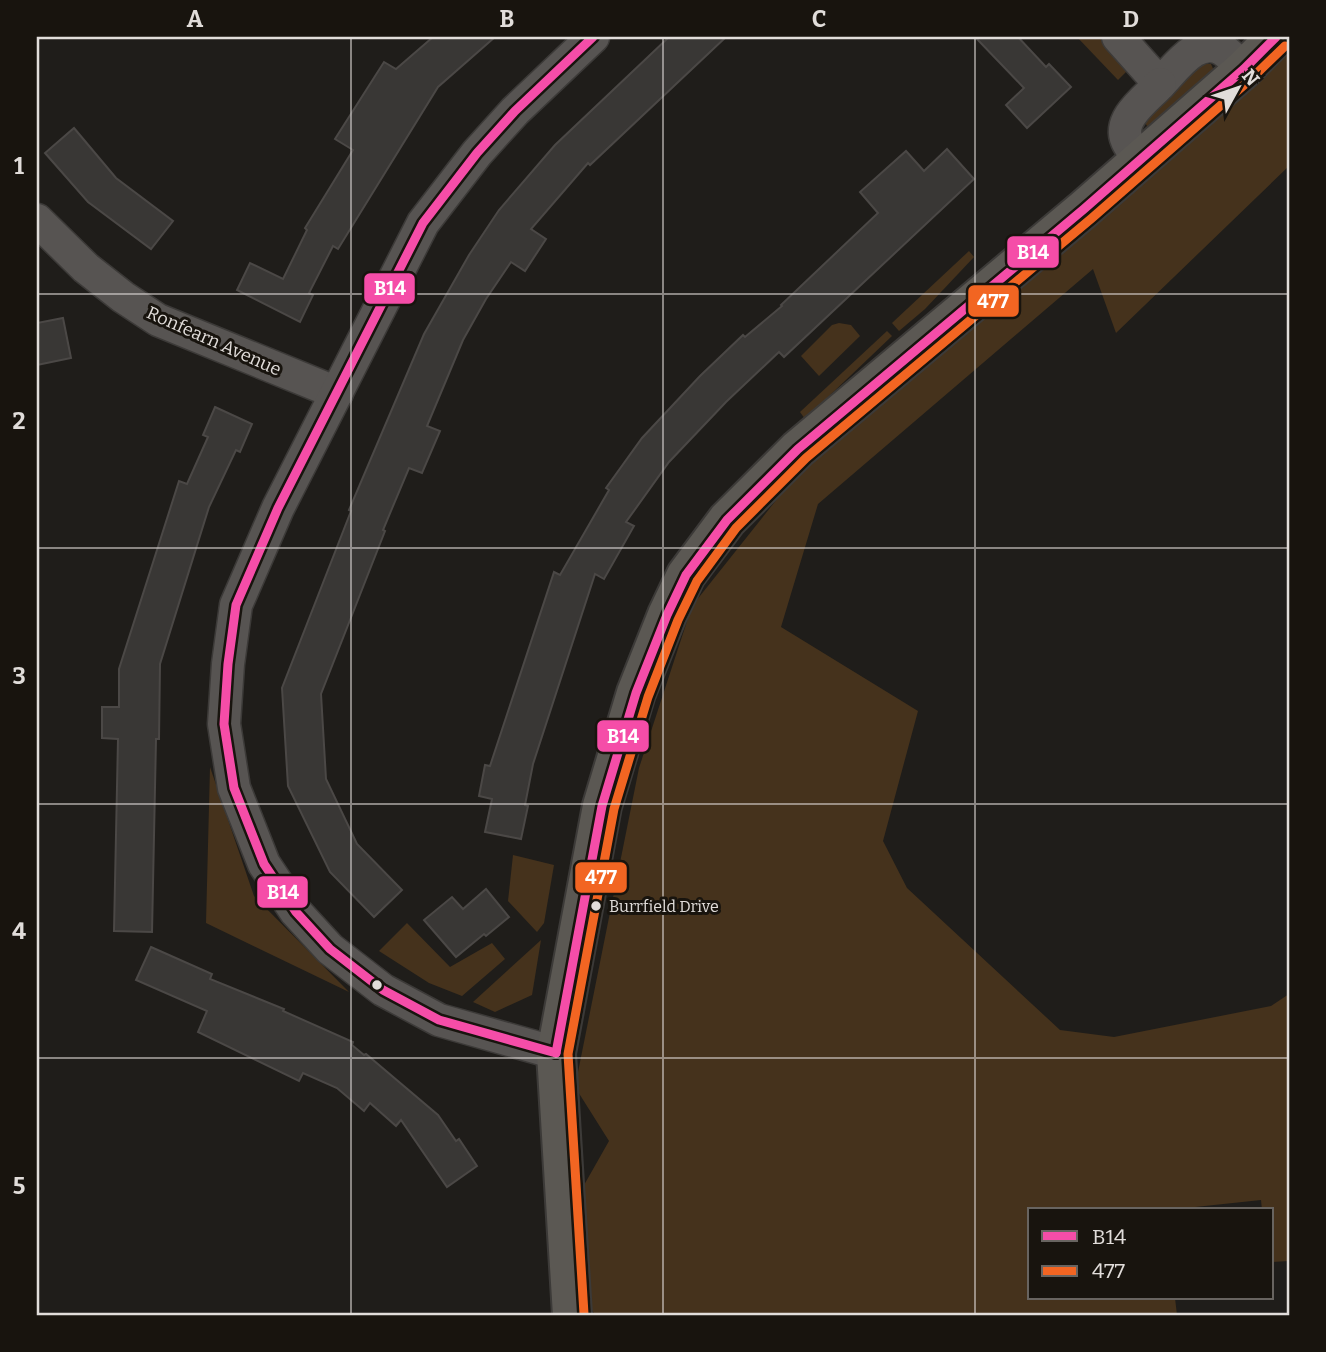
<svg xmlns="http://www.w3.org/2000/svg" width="1326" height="1352" viewBox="0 0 1326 1352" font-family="Bitter,serif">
<rect width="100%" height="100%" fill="#1f1d1a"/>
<g fill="#45321c">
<polygon points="1077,37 1104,37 1131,67 1118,80"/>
<polygon points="1289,44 1289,166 1116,333 1093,269 818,504 781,627 918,711 883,841 907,888 1060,1030 1114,1037 1271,1006 1289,994 1289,1261 1272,1262 1272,1210 1262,1210 1261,1200 1167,1210 1030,1210 1030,1298 1175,1298 1177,1315 595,1315 578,1287 575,1201 609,1141 575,1087 639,768 692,606 789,484 966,325"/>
<polygon points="1205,64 1211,64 1215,73 1150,130 1145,123 1147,117 1194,70"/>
<polygon points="969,251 974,257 925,309 899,331 892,323"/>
<polygon points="839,323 851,325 860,336 819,376 801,356 832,325"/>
<polygon points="887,331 892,336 805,419 800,412"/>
<polygon points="210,767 254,896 349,992 206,923"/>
<polygon points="513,855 554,865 544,923 537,932 508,901"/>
<polygon points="407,923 450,967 492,943 505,959 462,996 429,983 379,951"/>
<polygon points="541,940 532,995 495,1012 473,1002"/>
</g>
<g fill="#393735" stroke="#4b4846" stroke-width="2">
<polygon points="433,37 495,37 438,87 338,249 333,246 309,293 313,295 300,322 237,290 250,263 283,279 307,230 305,228 353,150 335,139 384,62 396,69"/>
<polygon points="669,37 726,37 590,165 588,163 531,229 546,239 525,271 511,262 486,299 463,340 427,426 440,431 422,473 409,468 383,530 385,531 321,694 326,779 357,844 402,890 374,917 330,872 288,786 282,688 351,511 349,510 424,334 469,255 499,210 555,145"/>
<polygon points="975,37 1018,37 1046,67 1049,64 1071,87 1027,128 1006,105 1024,88"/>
<polygon points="74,128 116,178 173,221 151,249 88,202 45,153"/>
<polygon points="947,149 974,179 784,357 779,352 726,402 669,462 626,522 634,526 604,579 595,574 533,764 525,805 528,806 521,839 485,832 492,799 479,796 485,765 490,766 554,572 560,575 609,490 606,488 642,438 700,376 743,335 745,337 782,306 781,305 878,213 860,192 906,151 924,171"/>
<polygon points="63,318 71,358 37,365 37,323"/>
<polygon points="215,407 252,424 240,452 236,450 209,507 160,664 159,739 156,739 152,932 114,931 118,739 102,738 102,707 119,707 119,669 179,481 187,484 208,437 203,435"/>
<polygon points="486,889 509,917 486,936 484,934 456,957 424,920 452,897 463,909"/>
<polygon points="151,947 212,974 210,979 284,1009 283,1011 353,1042 352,1045 364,1055 366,1054 438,1115 456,1141 459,1139 477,1166 447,1187 401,1120 396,1126 370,1103 364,1111 337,1088 303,1073 299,1081 198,1032 207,1011 136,980"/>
</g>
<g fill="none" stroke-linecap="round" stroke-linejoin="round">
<defs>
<g id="minor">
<path d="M1118 37 1160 84C1175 69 1198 34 1223 50 1231 55 1237 63 1244 69"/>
<path d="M1140 161C1136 154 1130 148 1127 141 1117 119 1146 99 1160 84"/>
<polyline points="37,220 86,268 123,297 158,320 337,393"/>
<polyline points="556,1053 439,1020 383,990 330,949 296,912 264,864 234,788 224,724 228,664 236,605 278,508 423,223 477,153 515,111 593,37"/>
</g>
<polyline id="secondary" points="572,1315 556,1053 602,806 636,693 667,615 686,575 727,520 798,449 1084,209 1244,69 1276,37"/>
</defs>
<use href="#minor" stroke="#3c3a38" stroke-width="35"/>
<use href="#secondary" stroke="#3c3a38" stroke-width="42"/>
<use href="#minor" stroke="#575452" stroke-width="32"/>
<use href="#secondary" stroke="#5b5853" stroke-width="38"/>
<defs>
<g id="bus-1">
<polyline points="556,1053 439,1020 383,990 330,949 296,912 264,864 234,788 224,724 228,664 236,605 278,508 423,223 477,153 515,111 593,37"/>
<polyline points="556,1053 602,806 636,693 667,615 686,575 727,520 798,449 1084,209 1244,69 1276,37"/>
</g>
<polyline id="bus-2" points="584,1314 568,1054 614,809 648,697 678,620 697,581 736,528 806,458 1092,218 1252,78 1285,46"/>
</defs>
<use href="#bus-1" stroke="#18140e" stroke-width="14"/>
<use href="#bus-2" stroke="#18140e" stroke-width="14"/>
<use href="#bus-1" stroke="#f54da8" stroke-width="9"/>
<use href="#bus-2" stroke="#f26522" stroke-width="9"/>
</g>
<path fill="none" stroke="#e1ddda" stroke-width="2" stroke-opacity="0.55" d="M351 37V1315M663 37V1315M975 37V1315M37 294H1289M37 548H1289M37 804H1289M37 1058H1289"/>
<g fill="#e1ddda" stroke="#18140e" stroke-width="2.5">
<circle cx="596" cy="906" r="6"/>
<circle cx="377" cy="985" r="6"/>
</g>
<g text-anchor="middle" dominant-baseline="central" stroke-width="6" stroke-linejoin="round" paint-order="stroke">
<g font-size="16" fill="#e1ddda" stroke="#18140e" text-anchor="start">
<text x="609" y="906">Burrfield Drive</text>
</g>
<g font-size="18" fill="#e1ddda" stroke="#18140e">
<text transform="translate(214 341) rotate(24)">Ronfearn Avenue</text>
</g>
</g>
<g stroke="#18140e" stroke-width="2.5">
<rect x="1006" y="235" width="54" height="34" rx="7" fill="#f54da8"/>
<rect x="363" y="272" width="53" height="33" rx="7" fill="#f54da8"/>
<rect x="967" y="284" width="53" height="34" rx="7" fill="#f26522"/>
<rect x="596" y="719" width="54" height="34" rx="7" fill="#f54da8"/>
<rect x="574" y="861" width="54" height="33" rx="7" fill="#f26522"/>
<rect x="256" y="875" width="53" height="34" rx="7" fill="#f54da8"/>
</g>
<g font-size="19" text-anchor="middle" font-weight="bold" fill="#fff">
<text x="1033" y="259">B14</text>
<text x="390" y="295">B14</text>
<text x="993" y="308">477</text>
<text x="623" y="743">B14</text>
<text x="601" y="884">477</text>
<text x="283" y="899">B14</text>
</g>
<rect width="1326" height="1352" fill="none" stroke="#18140e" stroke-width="77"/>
<rect x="1028" y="1208" width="245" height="91" fill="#18140e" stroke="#686460" stroke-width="2"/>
<rect x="1042" y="1231" width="35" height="10" fill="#f54da8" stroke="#686460" stroke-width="2"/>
<text x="1092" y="1244" font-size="21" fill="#e1ddda">B14</text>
<rect x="1042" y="1266" width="35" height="10" fill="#f26522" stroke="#686460" stroke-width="2"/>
<text x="1092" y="1278" font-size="21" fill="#e1ddda">477</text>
<g transform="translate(1238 88) rotate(50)" stroke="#18140e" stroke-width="5" paint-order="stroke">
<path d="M0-5L12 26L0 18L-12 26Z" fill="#e1ddda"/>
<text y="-10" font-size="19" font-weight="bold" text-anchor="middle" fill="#e1ddda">N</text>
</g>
<rect x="38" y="38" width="1250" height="1276" fill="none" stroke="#e1ddda" stroke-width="2.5"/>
<g font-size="23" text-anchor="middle" font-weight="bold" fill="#e1ddda">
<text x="195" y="27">A</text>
<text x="507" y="27">B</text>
<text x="819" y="27">C</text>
<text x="1131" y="27">D</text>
<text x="19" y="174">1</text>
<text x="19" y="429">2</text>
<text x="19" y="684">3</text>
<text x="19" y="939">4</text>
<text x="19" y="1194">5</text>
</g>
</svg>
